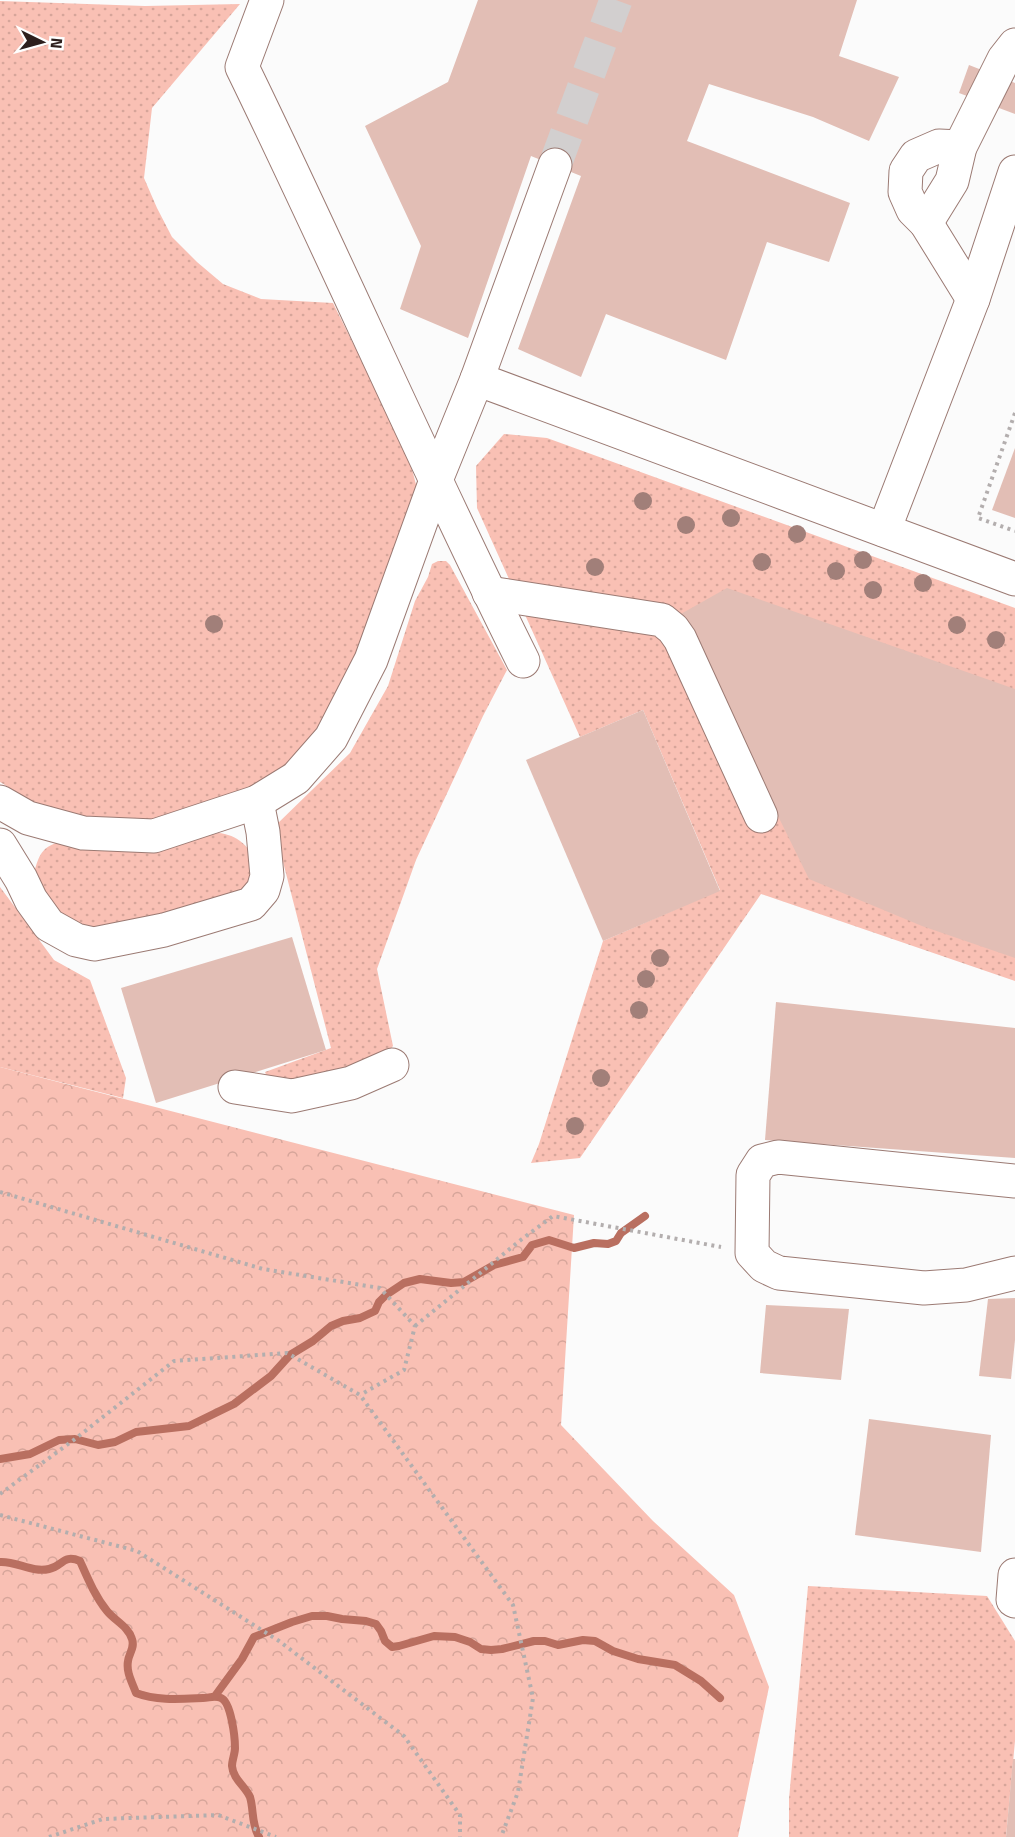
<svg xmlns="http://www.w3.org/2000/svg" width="1015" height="1837" viewBox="0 0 1015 1837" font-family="'Titillium Web',sans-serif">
<defs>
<pattern id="grass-dots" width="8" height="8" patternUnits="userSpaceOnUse" patternTransform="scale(1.5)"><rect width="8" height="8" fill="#f9c0b4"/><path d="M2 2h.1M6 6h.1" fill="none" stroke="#d6a59a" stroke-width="1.8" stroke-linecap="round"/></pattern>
<pattern id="forest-crowns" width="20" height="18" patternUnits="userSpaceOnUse" patternTransform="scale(1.5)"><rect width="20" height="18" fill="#f9c0b4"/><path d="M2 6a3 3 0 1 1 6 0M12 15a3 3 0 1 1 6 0" fill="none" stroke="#d6a59a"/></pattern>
</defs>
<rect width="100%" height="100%" fill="#fbfbfb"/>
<g fill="url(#grass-dots)">
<polygon points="0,1 145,6 240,4 152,108 144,178 157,208 172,237 197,262 223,284 261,299 333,303 408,454 419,496 341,695 288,768 228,805 164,822 97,822 46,810 0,782"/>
<polygon points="504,434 547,438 1015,608 1015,981 761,894 580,1158 531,1163 539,1144 603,941 720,890 643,710 580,737 477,508 476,466"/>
<polygon points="438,561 446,561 450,565 507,670 483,716 416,860 377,969 393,1046 378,1064 273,1092 265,1072 331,1048 274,827 350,753 388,686 415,601 428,577 432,564"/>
<path d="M218 833C236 834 255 848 254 868 254 874 251 882 250 888L104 933 58 915 32 879C40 854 39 847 66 840L159 846Z"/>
<polygon points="0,887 54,960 90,980 126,1078 123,1098 0,1067"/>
<polygon points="808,1586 987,1596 1015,1641 1015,1741 1006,1837 789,1837 789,1799"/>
</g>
<polygon fill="url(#forest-crowns)" points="0,1067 574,1215 561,1425 653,1521 734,1595 769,1687 738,1837 0,1837"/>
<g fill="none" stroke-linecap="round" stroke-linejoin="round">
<g stroke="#b96f60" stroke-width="8">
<polyline points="0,1459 30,1454 59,1440 75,1439 98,1445 115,1442 136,1432 189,1426 234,1404 271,1376 290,1355 313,1341 331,1326 343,1321 360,1318 375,1311 379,1302 386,1295 404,1283 420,1279 451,1283 464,1282 494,1265 523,1257 532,1245 549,1240 574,1248 594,1243 608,1244 616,1241 621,1233 645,1216"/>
<path d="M0 1562C17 1561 32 1573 49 1569 63 1566 63 1554 80 1561 88 1579 95 1596 107 1611 115 1621 128 1626 132 1639 135 1648 129 1653 128 1661 126 1672 132 1682 136 1693 157 1701 180 1699 203 1698 209 1698 215 1695 221 1698 231 1702 235 1737 235 1748 235 1754 232 1760 232 1766 233 1779 245 1786 250 1797 254 1810 251 1823 259 1837"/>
<polyline points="215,1696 242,1659 254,1637 292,1622 312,1616 327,1616 342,1619 366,1621 376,1624 381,1631 385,1641 392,1647 399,1646 434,1636 455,1637 470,1642 481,1649 491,1650 502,1649 534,1641 545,1641 558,1645 583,1640 595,1641 613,1651 638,1659 675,1665 701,1681 720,1698"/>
</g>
</g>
<g fill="#e2beb5">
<polygon points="478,0 857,0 839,56 899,77 869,141 813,117 709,84 687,141 850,203 829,262 767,242 726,360 606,314 581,377 518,349 581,176 531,156 468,338 400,309 421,246 365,126 448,82"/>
<polygon points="969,65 1015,83 1015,114 959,93"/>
<polygon points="1015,448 1015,518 992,510"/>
<polygon points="727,588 1015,689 1015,958 922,926 809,879 679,615"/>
<polygon points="643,710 720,891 603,941 526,760"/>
<polygon points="292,937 326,1050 156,1103 121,988"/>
<polygon points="776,1002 1015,1028 1015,1158 765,1140"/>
<polygon points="1015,1298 1015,1340 1011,1379 979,1376 988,1299"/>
<polygon points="766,1305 849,1309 841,1380 760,1373"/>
<polygon points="869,1419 991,1435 981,1552 855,1535"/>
<polygon points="1013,1759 1015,1759 1015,1837 1006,1837"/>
</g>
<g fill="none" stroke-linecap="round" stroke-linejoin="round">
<polyline stroke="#d2cfcf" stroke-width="33" stroke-dasharray="33 16" stroke-linecap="butt" points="555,165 616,0"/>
<defs>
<g id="minor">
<path d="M267 0 242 67C338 264 425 465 523 661"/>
<polyline points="960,147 939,146 916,156 906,171 905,192 913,210 926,223 973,299"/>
<polyline points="926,223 952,181 960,147 1004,59 1015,45"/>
<polyline points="477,379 555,165"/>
<polyline points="884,530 973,299 1015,172"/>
<polyline points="489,593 662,620 673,629 680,639 761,816"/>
<polyline points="0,802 28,818 83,833 154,836 257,802 296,778 331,738 371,660 436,480 477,379 1015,579"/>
<polyline points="0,845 21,879 31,900 49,925 76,940 94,944 164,930 251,904 263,890 267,876 263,832 257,802"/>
<polyline points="235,1087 292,1096 351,1083 392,1065"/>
<polyline points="1015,1181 778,1157 762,1161 753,1175 752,1253 764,1266 779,1273 924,1288 966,1285 1015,1273"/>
<polyline points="1015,1575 1013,1600 1015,1601"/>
</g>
</defs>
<use href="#minor" stroke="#9b7a73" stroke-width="35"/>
<g stroke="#b3aeae" stroke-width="4" stroke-dasharray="3 4.5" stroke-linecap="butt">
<polyline points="1015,413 978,518 1015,531"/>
<polyline points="0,1192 263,1269 380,1288 415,1326 404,1370 360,1395"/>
<polyline points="415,1326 522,1239 553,1216 721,1247"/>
<polyline points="0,1494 75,1439 174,1361 287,1353 360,1395 513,1605 533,1698 518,1792 501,1837"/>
<polyline points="0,1515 137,1551 279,1641 404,1736 460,1815 460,1837"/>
<polyline points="49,1837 103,1819 218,1815 276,1837"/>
</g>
<use href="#minor" stroke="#fff" stroke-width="33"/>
</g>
<g fill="#a17f79">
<circle cx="643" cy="501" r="9"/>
<circle cx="731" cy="518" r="9"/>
<circle cx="686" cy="525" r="9"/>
<circle cx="797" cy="534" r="9"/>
<circle cx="863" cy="560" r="9"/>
<circle cx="762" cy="562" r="9"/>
<circle cx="595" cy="567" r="9"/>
<circle cx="836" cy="571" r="9"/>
<circle cx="923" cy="583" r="9"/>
<circle cx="873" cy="590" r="9"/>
<circle cx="214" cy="624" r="9"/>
<circle cx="957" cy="625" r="9"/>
<circle cx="996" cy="640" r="9"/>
<circle cx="660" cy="958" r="9"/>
<circle cx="646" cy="979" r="9"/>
<circle cx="639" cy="1010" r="9"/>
<circle cx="601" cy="1078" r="9"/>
<circle cx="575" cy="1126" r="9"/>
</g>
<g transform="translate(42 42) rotate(95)" stroke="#ffffff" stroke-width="4.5" paint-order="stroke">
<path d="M0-4.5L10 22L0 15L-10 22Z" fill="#2d1f1d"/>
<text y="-9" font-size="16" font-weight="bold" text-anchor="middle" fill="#2d1f1d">N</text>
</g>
</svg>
